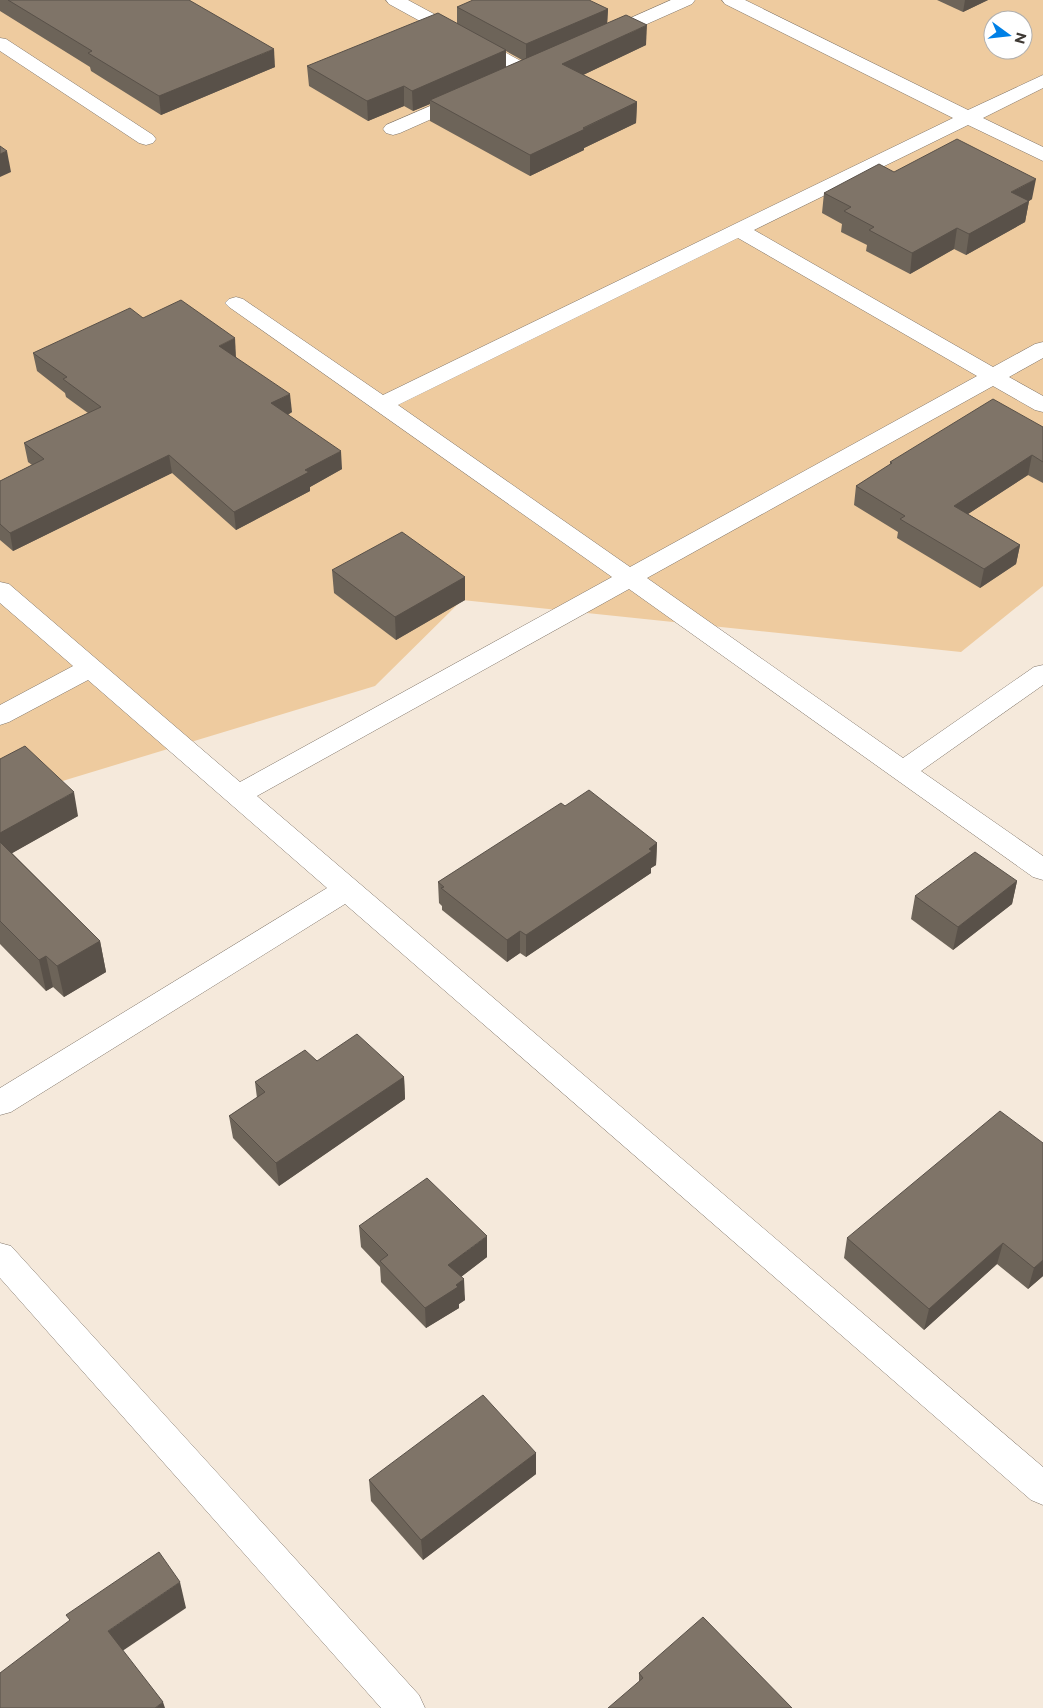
<svg xmlns="http://www.w3.org/2000/svg" width="1043" height="1708" viewBox="0 0 1043 1708" font-family="Montserrat,sans-serif">
<rect width="100%" height="100%" fill="#f5e9db"/>
<path fill="#eecb9f" fill-rule="evenodd" d="M0 0H1043V586L961 652 462 600 375 686 0 800ZM993 20H1023V50H993Z"/>
<g fill="none" stroke-linecap="round" stroke-linejoin="round">
<defs>
<g id="minor">
<polygon points="386,0 408,0 532,67 534,71 532,75 525,77 518,75 389,4"/>
<polygon points="671,0 695,0 692,4 611,40 605,41 599,40 596,36 599,32"/>
<path d="M722 0H745L968 110 1043 75V88L983 118 1043 147V161L968 125 754 230 993 367 1035 344 1043 342V358L1009 377 1043 396V412L1035 410 993 386 647 578 903 758 1034 667 1043 665V685L921 771 1043 856V880L1033 877 629 589 257 796 1043 1467V1505L1031 1500 345 904 11 1112 0 1115V1088L327 888 88 680 9 722 0 725V705L73 666 0 603V582L9 584 240 782 612 577 229 307 225 303 229 299 236 297 243 299 383 395 953 118 725 4ZM738 238 977 376 630 567 398 405Z"/>
<polygon points="0,38 6,39 153,135 156,139 153,143 146,145 139,143 0,51"/>
<polygon points="465,91 472,93 474,97 472,101 400,133 393,135 386,133 383,129 386,125"/>
<polygon points="0,1243 11,1246 419,1695 425,1708 381,1708 0,1278"/>
</g>
</defs>
<use href="#minor" stroke="#807569" stroke-width="1"/>
<use href="#minor" fill="#fff" fill-rule="evenodd"/>
</g>
<g fill="#6d6459" fill-rule="evenodd">
<polygon points="0,0 189,0 275,67 161,115 91,71 90,67 0,11"/>
<polygon points="937,0 988,0 963,12"/>
<path d="M457 7 608 9 607 23 646 45 583 75 637 102 636 123 584 148V150L530 176 430 121V104L413 111 404 106 368 121 309 86 307 66 457 24ZM506 51 522 60 506 67Z"/>
<polygon points="894,172 1032,199 1029,201 1025,222 966,255 954,249 910,274 866,251 867,245 841,232 842,224 822,213 824,193"/>
<polygon points="143,318 236,357 292,412 288,415 342,469 310,487 310,491 236,530 172,473 13,551 0,540 0,481 32,465 28,462 24,443 88,413 66,397 65,393 37,371 33,353"/>
<polygon points="1043,427 1043,483 1028,475 968,514 1020,545 1016,564 980,588 897,538 898,532 854,505 856,486 890,465 890,462"/>
<polygon points="332,570 465,577 465,600 396,640 334,593"/>
<polygon points="0,759 78,816 12,853 100,941 106,972 64,997 53,987 46,991 0,944"/>
<polygon points="565,806 657,843 656,865 651,868 651,873 526,957 520,953 507,962 442,910 442,906 439,903 438,882"/>
<polygon points="1017,881 1012,904 953,950 911,919 915,896"/>
<polygon points="317,1061 404,1077 405,1099 279,1186 233,1138 229,1116 257,1098 255,1082"/>
<polygon points="1043,1143 1043,1276 1028,1289 997,1264 924,1330 844,1258 847,1238"/>
<polygon points="359,1226 487,1257 461,1277 465,1300 459,1304 459,1308 426,1328 381,1282 380,1267 361,1247"/>
<polygon points="536,1453 536,1474 423,1560 371,1501 369,1480"/>
<polygon points="639,1673 792,1708 639,1682"/>
</g>
<g fill="#595149">
<polygon points="965,0 988,0 963,12"/>
<polygon points="608,9 607,26 526,62 526,44"/>
<polygon points="647,25 646,45 562,85 562,64"/>
<polygon points="274,49 275,67 161,115 159,96"/>
<polygon points="506,50 506,70 430,100 430,104 413,111 412,91"/>
<polygon points="404,86 404,106 368,121 367,101"/>
<polygon points="637,102 636,123 584,148 584,150 530,176 530,155"/>
<polygon points="7,151 11,172 0,177 0,154"/>
<polygon points="1036,179 1032,199 1021,206 1029,201 1025,222 966,255 969,234 1011,192"/>
<polygon points="957,228 954,249 910,274 912,253"/>
<polygon points="235,338 236,357 221,364 219,346"/>
<polygon points="290,394 292,412 273,422 271,403"/>
<polygon points="341,451 342,469 310,487 310,491 236,530 234,512 305,470"/>
<polygon points="169,455 172,473 13,551 10,533"/>
<polygon points="1032,455 1028,475 951,525 954,506"/>
<polygon points="1020,545 1016,564 980,588 984,569"/>
<polygon points="465,577 465,600 396,640 395,617"/>
<polygon points="74,792 78,816 0,860 0,833"/>
<polygon points="657,843 656,865 651,868 651,873 526,957 526,935"/>
<polygon points="1017,881 1012,904 953,950 958,927"/>
<polygon points="520,931 520,953 507,962 507,940"/>
<polygon points="100,941 106,972 64,997 57,966"/>
<polygon points="46,956 53,987 46,991 39,960"/>
<polygon points="404,1077 405,1099 279,1186 276,1163"/>
<polygon points="487,1236 487,1257 449,1286 448,1265"/>
<polygon points="1003,1243 997,1264 924,1330 929,1309"/>
<polygon points="1043,1260 1043,1276 1028,1289 1034,1268"/>
<polygon points="464,1279 465,1300 459,1304 459,1308 426,1328 425,1308"/>
<polygon points="536,1453 536,1474 423,1560 421,1540"/>
<polygon points="180,1582 186,1608 115,1656 108,1631"/>
<polygon points="163,1702 165,1708 155,1708"/>
</g>
<g fill="#7f7468" stroke="#595149">
<polygon points="8,0 189,0 274,49 159,96 88,53 92,51"/>
<polygon points="473,0 589,0 608,9 526,44 457,7"/>
<polygon points="438,13 506,50 412,91 404,86 367,101 307,66"/>
<polygon points="626,15 647,25 562,64 637,102 583,128 585,129 530,155 430,100"/>
<polygon points="957,139 1036,179 1011,192 1029,201 969,234 957,228 912,253 869,230 874,227 844,211 851,207 824,193 879,164 894,172"/>
<polygon points="0,146 7,151 0,154"/>
<polygon points="181,300 235,338 219,346 290,394 271,403 341,451 305,470 309,472 234,512 169,455 10,533 0,524 0,481 44,459 24,443 101,407 63,379 67,377 33,353 130,308 143,318"/>
<polygon points="993,399 1043,427 1043,462 1032,455 954,506 1020,545 984,569 900,519 905,516 856,486 892,463 890,462"/>
<polygon points="402,532 465,577 395,617 332,570"/>
<polygon points="25,746 74,792 0,833 0,759"/>
<polygon points="589,790 657,843 649,849 652,851 526,935 520,931 507,940 441,888 444,887 438,882 561,803 565,806"/>
<polygon points="0,842 100,941 57,966 46,956 39,960 0,921"/>
<polygon points="975,852 1017,881 958,927 915,896"/>
<polygon points="357,1034 404,1077 276,1163 229,1116 265,1092 255,1082 305,1050 317,1061"/>
<polygon points="1000,1111 1043,1143 1043,1260 1034,1268 1003,1243 929,1309 847,1238"/>
<polygon points="427,1178 487,1236 448,1265 464,1279 456,1285 458,1287 425,1308 380,1261 388,1255 359,1226"/>
<polygon points="483,1395 536,1453 421,1540 369,1480"/>
<polygon points="159,1552 180,1582 108,1631 163,1702 155,1708 0,1708 0,1673 70,1620 66,1615"/>
<polygon points="703,1617 792,1708 608,1708 643,1678 639,1673"/>
</g>
<g transform="translate(1008 35) rotate(105)"><circle r="24" fill="#ffffff" stroke="#b2b0ae"/>
<path d="M0-4L9 19L0 12L-9 19Z" fill="#0080e6"/>
<text y="-8" font-size="14" font-weight="bold" text-anchor="middle" fill="#3e3934">N</text>
</g>
</svg>
